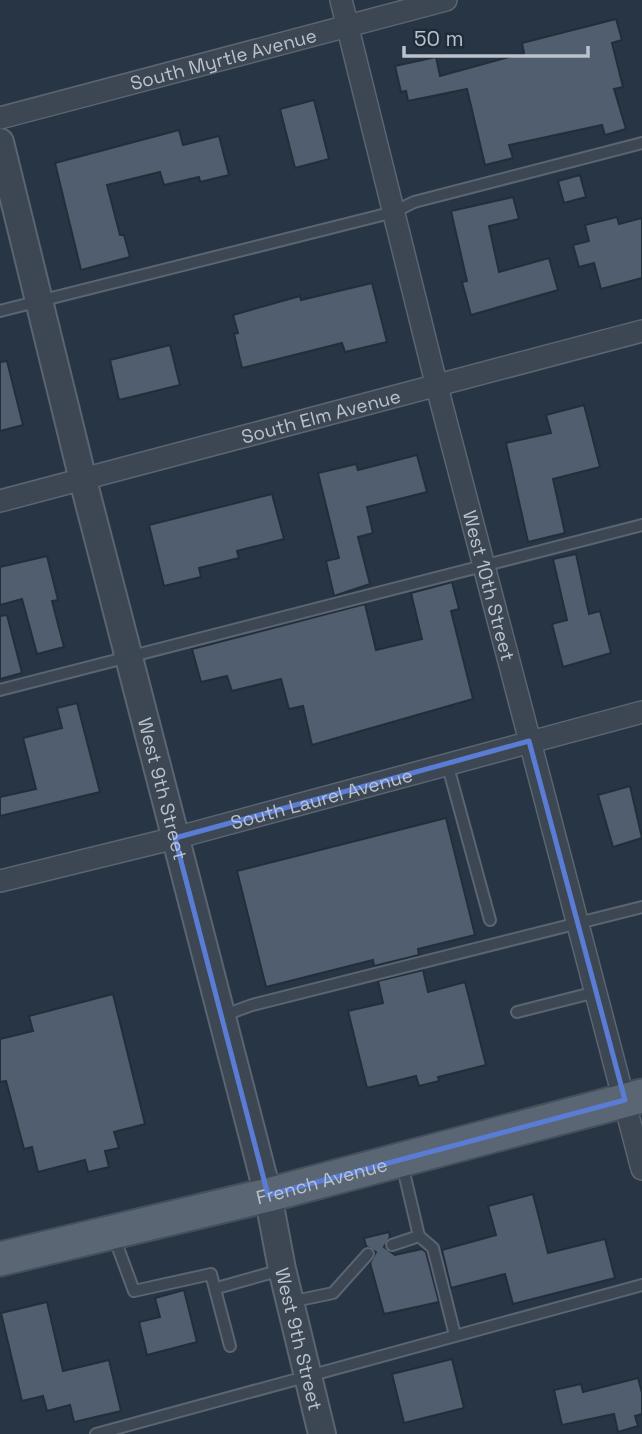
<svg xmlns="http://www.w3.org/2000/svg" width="642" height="1434" viewBox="0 0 642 1434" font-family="'Space Grotesk',sans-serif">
<rect width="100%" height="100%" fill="#283544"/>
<g fill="#515e6f" stroke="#232e3b" stroke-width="2">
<polygon points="616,19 622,40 612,43 623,87 614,89 626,129 605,135 602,125 509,145 513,158 485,165 467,89 408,101 406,91 401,92 395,66 436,57 440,76 524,53 522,43"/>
<polygon points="314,100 329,159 295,168 280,109"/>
<polygon points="179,130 183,145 219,136 229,175 200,182 199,177 164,185 160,172 107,185 120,235 124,235 130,257 81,270 55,163"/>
<polygon points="580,175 586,197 564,203 558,181"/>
<polygon points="513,197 519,219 489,226 499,272 549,258 558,290 471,315 462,282 467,281 451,211"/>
<polygon points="617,217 619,224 642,218 642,278 601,289 594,263 579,267 573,245 589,241 585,225"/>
<polygon points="372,283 387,342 345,352 342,343 242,368 234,334 238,333 233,315 300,296 301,300"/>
<polygon points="170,345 180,385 119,400 110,360"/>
<polygon points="7,361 23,425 0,431 0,362"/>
<polygon points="584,405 600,467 553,479 565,533 528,542 506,443 551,433 546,415"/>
<polygon points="417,455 427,492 367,507 373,533 358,537 370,584 334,596 326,561 339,558 318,473 356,464 358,470"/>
<polygon points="272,494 284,539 237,551 239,558 199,568 201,577 164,586 149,525"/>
<polygon points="576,554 589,614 600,611 611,653 563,667 552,624 567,620 553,559"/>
<polygon points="47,556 58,600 52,601 64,647 37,654 22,599 0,605 0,567"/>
<polygon points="452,582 459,609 451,611 473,699 312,745 303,706 289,709 281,679 232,691 227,676 201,682 192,649 365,604 376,650 422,639 411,593"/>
<polygon points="7,615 22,673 0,679 0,616"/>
<polygon points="77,703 100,792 0,816 0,797 36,789 23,738 62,728 57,708"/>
<polygon points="630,786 642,838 613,847 598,795"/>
<polygon points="446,818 475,935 418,949 419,955 374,966 373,960 266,987 237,871"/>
<polygon points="423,970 428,992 465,982 486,1065 438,1077 439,1081 419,1086 416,1076 367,1088 348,1011 383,1003 378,981"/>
<polygon points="113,994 145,1124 114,1132 119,1148 105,1151 109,1167 88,1172 85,1160 38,1172 32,1147 24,1149 6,1081 0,1082 0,1039 33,1031 29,1016"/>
<polygon points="533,1194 548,1253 605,1239 615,1278 513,1304 505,1274 451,1288 442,1250 496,1235 488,1206"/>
<polygon points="389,1232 390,1237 384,1247 395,1255 422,1249 426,1252 439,1302 384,1314 370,1263 376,1252 366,1246 364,1238"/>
<polygon points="184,1290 197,1342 147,1355 139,1322 160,1317 155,1298"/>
<polygon points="47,1302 63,1371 109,1360 121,1411 74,1422 70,1405 47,1411 43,1396 22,1401 1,1313"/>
<polygon points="452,1359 464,1408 404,1423 392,1374"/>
<polygon points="638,1378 642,1393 642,1414 635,1416 638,1426 618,1432 614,1414 562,1425 554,1390 581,1384 583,1392"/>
</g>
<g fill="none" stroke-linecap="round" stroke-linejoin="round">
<defs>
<g id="service">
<polyline points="0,311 394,212 414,202 642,143"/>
<polyline points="0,690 642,525"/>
<polyline points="447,763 490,920"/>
<polyline points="517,1012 596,992"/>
<polyline points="222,1016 252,1005 642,907"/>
<polyline points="419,1236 433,1248 455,1335"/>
<polyline points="114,1237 134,1291 211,1274 230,1346"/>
<polyline points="392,1245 419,1236 402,1164"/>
<polyline points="217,1288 281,1270"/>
<polyline points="290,1302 333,1293 368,1254"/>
<polyline points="96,1434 642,1285"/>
</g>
<g id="minor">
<path id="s1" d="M341 0 436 383 642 1169"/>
<path id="s2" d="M0 118 446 0"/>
<path id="s3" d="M0 501 642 331"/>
<path id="s4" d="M0 881 175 838 642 712"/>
</g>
<g id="tertiary">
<path id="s5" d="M0 142 83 480 268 1195 282 1269 322 1434"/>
</g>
<g id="primary">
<path id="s6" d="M0 1259 268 1195 642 1096"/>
</g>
</defs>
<use href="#service" stroke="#5a6571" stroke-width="14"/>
<use href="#minor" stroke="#5a6571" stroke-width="24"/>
<use href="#tertiary" stroke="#5a6571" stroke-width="30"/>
<use href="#primary" stroke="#46505d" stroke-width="37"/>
<use href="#service" stroke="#3c4753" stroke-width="10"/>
<use href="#minor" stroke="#3c4753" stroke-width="21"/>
<use href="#tertiary" stroke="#3c4753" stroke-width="26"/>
<use href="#primary" stroke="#5a6673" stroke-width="33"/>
</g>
<path fill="none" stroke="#5b7cd4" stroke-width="5" stroke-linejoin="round" d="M529 741 625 1100 268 1195 175 838Z"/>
<g text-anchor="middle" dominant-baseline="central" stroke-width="6" stroke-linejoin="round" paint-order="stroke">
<g font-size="19" fill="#b9c2cd" stroke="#202c39">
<text stroke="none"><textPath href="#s2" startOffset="231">South Myrtle Avenue</textPath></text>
<text stroke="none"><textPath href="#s3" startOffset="332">South Elm Avenue</textPath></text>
<text stroke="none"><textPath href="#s1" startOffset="604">West 10th Street</textPath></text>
<text stroke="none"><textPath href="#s5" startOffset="667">West 9th Street</textPath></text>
<text stroke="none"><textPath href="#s4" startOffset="332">South Laurel Avenue</textPath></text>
<text stroke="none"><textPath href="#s6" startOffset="331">French Avenue</textPath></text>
<text stroke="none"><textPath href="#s5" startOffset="1234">West 9th Street</textPath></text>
</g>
</g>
<path d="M404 46v10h184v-10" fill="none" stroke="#b9c2cd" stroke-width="3.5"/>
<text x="414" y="46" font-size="21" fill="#b9c2cd" stroke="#202c39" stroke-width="5" paint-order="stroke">50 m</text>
</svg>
